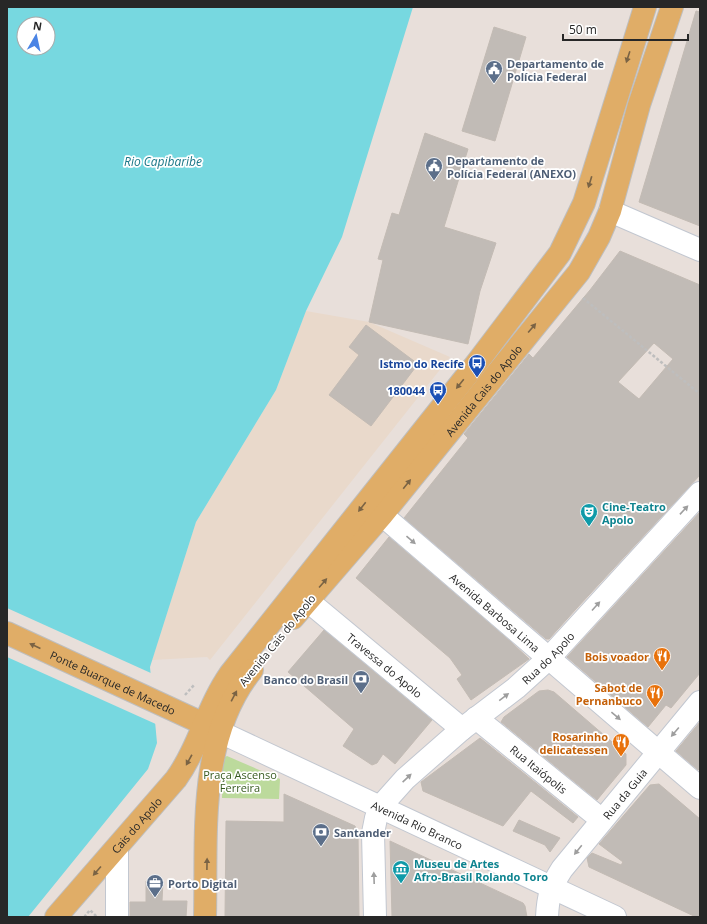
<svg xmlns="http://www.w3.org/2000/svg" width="707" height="924" viewBox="0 0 707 924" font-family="'Open Sans',sans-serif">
<rect width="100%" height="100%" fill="#e8dfda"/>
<polygon fill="#e9d9cb" points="306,311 369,322 450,357 210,660 207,657 152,660 196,522 276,390"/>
<polygon fill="#bcda9c" points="227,756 280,779 279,799 222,798 223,758"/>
<path fill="#77d8e0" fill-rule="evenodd" d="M7 7H413L342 237 306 311 276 390 196 522 150 667 157 743 148 769 28 917H7ZM24 24H48V48H24Z"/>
<polygon fill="#e8dfda" points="7,608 153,674 158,725 7,657"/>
<g fill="#c1bbb6" stroke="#c3bbb4" fill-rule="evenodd">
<polygon points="696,11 700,12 700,226 639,202"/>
<polygon points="494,27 526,37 495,141 462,131"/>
<polygon points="425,133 468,149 444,227 496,243 480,291 468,344 369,322 383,260 378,259 392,213 399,215"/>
<path d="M620 251 700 285V475L576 609 549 639H546L404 518 468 438 464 434 529 354 533 358 590 290ZM654 343 673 359 639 399 618 382Z"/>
<polygon points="366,325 418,364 371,426 329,395 359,355 349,347"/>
<polygon points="700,512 700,673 671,708 666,705 648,727 567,657"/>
<polygon points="389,537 510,641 529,659 471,700 457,679 462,675 450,658 356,578"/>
<polygon points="324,630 432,720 395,764 383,754 377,763 372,765 343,746 354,729 288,672"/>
<polygon points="548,690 554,692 626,754 626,765 597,800 501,722 504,717 539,691"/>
<polygon points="700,722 700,768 698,770 676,751"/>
<polygon points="480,738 578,817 573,823 531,791 503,826 423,791 421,782"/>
<polygon points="659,784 700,819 700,917 696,917 589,867 587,858 592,853 621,865 623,862 599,844 650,785"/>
<polygon points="284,794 355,826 358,833 359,917 225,917 226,821 284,822"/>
<polygon points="519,820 560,838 550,852 545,845 513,831"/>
<polygon points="390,841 523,903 525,906 527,917 392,917"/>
<polygon points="146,881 163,881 162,901 187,901 186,917 130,917 130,902 146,902"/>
</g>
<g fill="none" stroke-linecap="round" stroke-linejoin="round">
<defs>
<g id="minor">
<polyline points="610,211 700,250"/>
<path id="s1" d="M382 515 700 788"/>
<path id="s2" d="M308 601 462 729"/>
<path id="s3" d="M476 718 602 820"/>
<path id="s4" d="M220 732 615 917"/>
<polyline points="117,917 117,848"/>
<path id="s5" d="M375 917 373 833 376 818 380 807 405 779 462 729 516 688 549 658 700 493"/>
<path id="s6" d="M547 917C548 896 551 886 562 869L700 702"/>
</g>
<g id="major">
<path id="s7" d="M293 618 382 515 579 272 599 237 610 211 639 105 672 7"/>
<path id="s8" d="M7 633 219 731"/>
<path id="s9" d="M56 917 176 779C199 747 207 707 230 674L476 364 560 253 584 203 645 7"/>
<path d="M205 917C207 835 197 738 252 670"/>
</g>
</defs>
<use href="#minor" stroke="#c2c7d0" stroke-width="24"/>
<use href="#major" stroke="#bebebe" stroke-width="24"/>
<g stroke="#bebebe" stroke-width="2.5" stroke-dasharray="3 2" stroke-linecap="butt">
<polyline points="583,298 700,394"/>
<polyline points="185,695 194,685"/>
<polyline points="86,917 85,916 90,910 97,917"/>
</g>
<use href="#minor" stroke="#fff" stroke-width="22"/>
<use href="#major" stroke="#e0ad67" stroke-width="22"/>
</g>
<defs><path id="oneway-solid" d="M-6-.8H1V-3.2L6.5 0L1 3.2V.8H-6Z"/></defs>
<g fill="#7a6344">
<use href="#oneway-solid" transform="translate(628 57) rotate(108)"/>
<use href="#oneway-solid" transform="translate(590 182) rotate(107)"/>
<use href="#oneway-solid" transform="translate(532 328) rotate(-50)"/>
<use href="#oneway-solid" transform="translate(460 384) rotate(129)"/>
<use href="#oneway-solid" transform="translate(407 484) rotate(-51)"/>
<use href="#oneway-solid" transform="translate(362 507) rotate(128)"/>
<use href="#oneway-solid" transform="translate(323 583) rotate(-49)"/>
<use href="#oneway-solid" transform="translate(35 646) rotate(-155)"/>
<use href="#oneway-solid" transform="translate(234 696) rotate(-62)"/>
<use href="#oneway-solid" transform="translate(189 760) rotate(119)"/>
<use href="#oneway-solid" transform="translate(207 864) rotate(-89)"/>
<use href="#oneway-solid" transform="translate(97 871) rotate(131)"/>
</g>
<g fill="#9e9e9e">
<use href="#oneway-solid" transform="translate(684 510) rotate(-47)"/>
<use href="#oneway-solid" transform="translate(411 540) rotate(41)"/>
<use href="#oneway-solid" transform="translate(596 606) rotate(-48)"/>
<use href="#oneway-solid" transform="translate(504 697) rotate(-37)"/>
<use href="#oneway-solid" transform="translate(616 716) rotate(40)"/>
<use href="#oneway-solid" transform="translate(675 732) rotate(130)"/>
<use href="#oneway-solid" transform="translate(407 778) rotate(-43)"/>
<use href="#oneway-solid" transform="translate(578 850) rotate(129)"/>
<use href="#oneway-solid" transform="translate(374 878) rotate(-92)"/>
</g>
<defs>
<symbol id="civic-pin" viewBox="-11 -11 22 30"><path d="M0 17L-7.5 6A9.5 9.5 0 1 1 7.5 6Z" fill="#5c6f8a" stroke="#fff"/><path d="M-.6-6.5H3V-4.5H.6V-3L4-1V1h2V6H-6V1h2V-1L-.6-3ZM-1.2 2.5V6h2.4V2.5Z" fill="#fff"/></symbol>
<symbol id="bus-pin" viewBox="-11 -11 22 30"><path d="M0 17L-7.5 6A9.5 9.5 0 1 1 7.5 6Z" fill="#1a4fb4" stroke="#fff"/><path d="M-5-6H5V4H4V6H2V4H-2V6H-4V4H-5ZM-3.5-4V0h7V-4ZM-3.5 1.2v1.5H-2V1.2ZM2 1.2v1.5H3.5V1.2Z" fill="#fff"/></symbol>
<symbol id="theatre-pin" viewBox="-11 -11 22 30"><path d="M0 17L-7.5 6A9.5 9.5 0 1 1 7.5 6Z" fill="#0f9aa8" stroke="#fff"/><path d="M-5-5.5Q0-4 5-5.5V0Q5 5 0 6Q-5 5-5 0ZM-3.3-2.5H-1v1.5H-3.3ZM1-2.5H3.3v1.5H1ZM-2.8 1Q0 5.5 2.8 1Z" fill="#fff"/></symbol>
<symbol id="restaurant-pin" viewBox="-11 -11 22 30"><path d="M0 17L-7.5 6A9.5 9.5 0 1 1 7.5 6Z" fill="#e8710a" stroke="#fff"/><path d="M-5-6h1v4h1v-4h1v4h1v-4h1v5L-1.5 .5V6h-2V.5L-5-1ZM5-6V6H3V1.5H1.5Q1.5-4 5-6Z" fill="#fff"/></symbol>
<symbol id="bank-pin" viewBox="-11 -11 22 30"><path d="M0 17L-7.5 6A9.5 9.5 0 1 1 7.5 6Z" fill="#5c6f8a" stroke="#fff"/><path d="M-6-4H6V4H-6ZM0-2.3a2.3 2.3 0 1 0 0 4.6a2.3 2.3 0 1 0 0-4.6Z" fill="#fff"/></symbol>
<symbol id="museum-pin" viewBox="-11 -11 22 30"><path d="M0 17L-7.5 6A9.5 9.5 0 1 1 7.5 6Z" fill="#0f9aa8" stroke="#fff"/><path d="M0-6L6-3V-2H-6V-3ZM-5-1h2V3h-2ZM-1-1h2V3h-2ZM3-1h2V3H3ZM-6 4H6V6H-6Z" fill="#fff"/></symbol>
<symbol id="office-pin" viewBox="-11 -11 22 30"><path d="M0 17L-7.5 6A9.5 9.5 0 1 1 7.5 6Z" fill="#5c6f8a" stroke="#fff"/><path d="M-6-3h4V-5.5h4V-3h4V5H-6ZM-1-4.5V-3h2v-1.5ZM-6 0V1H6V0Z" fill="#fff"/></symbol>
</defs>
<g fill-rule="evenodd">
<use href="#civic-pin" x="484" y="59" width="20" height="27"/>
<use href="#civic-pin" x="424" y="156" width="20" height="27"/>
<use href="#bus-pin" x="467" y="353" width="20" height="27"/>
<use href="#bus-pin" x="428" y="380" width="20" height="27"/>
<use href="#theatre-pin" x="579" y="502" width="20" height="27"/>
<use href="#restaurant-pin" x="652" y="646" width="20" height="27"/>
<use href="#bank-pin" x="351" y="669" width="20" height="27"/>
<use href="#restaurant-pin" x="645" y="683" width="20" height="27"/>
<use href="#restaurant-pin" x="611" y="732" width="20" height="27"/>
<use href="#bank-pin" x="311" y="822" width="20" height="27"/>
<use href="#museum-pin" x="391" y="859" width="20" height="27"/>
<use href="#office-pin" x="145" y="873" width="20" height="27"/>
</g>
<g text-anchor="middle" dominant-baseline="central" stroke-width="3.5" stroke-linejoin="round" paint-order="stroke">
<g font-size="11" font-weight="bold" fill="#4e5e75" stroke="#fff" text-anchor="start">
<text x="507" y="63">Departamento de<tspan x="507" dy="13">Polícia Federal</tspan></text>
<text x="447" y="160">Departamento de<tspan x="447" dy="13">Polícia Federal (ANEXO)</tspan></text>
<text x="348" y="679" text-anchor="end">Banco do Brasil</text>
<text x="334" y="832">Santander</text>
<text x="168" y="883">Porto Digital</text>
</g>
<g font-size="11" font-weight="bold" fill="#164399" stroke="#fff" text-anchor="end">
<text x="464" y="363">Istmo do Recife</text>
<text x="425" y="390">180044</text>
</g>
<g font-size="11" fill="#272727" stroke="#fff">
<text stroke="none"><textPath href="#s7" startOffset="297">Avenida Cais do Apolo</textPath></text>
<text stroke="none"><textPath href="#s1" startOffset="149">Avenida Barbosa Lima</textPath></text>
<text transform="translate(277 640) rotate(-51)">Avenida Cais do Apolo</text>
<text stroke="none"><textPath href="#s5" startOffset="336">Rua do Apolo</textPath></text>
<text stroke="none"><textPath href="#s2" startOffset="100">Travessa do Apolo</textPath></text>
<text stroke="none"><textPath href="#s8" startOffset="117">Ponte Buarque de Macedo</textPath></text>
<text stroke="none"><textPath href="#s3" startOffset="81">Rua Itaiópolis</textPath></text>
<text stroke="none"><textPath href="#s6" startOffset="149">Rua da Guia</textPath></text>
<text stroke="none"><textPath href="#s4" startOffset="218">Avenida Rio Branco</textPath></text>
<text stroke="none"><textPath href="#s9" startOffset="122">Cais do Apolo</textPath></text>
</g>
<g font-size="11" font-weight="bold" fill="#0d838f" stroke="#fff" text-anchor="start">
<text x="602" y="506">Cine-Teatro<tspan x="602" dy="13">Apolo</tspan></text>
<text x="414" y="863">Museu de Artes<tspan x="414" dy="13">Afro-Brasil Rolando Toro</tspan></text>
</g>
<g font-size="11" font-weight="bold" fill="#c56008" stroke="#fff" text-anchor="end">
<text x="649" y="656">Bois voador</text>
<text x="642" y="687">Sabot de<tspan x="642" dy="13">Pernanbuco</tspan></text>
<text x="608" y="736">Rosarinho<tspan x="608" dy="13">delicatessen</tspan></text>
</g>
<g font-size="11" fill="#385b20" stroke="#fff">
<text x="240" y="774">Praça Ascenso<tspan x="240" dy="13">Ferreira</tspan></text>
</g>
<g font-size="12" font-style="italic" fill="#1b7788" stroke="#fff">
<text x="163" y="161">Rio Capibaribe</text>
</g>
</g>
<rect width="707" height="924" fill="none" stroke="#272727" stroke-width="16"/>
<g transform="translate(36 36) rotate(9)"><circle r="19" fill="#ffffff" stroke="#a9a9a9"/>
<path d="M0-3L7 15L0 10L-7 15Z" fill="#4a84e5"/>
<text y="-6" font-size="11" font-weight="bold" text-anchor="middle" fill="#272727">N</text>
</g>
<path d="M563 34v6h125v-6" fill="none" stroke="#272727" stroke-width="2"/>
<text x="569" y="34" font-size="12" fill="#272727" stroke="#ffffff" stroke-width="3" paint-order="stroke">50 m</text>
</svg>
